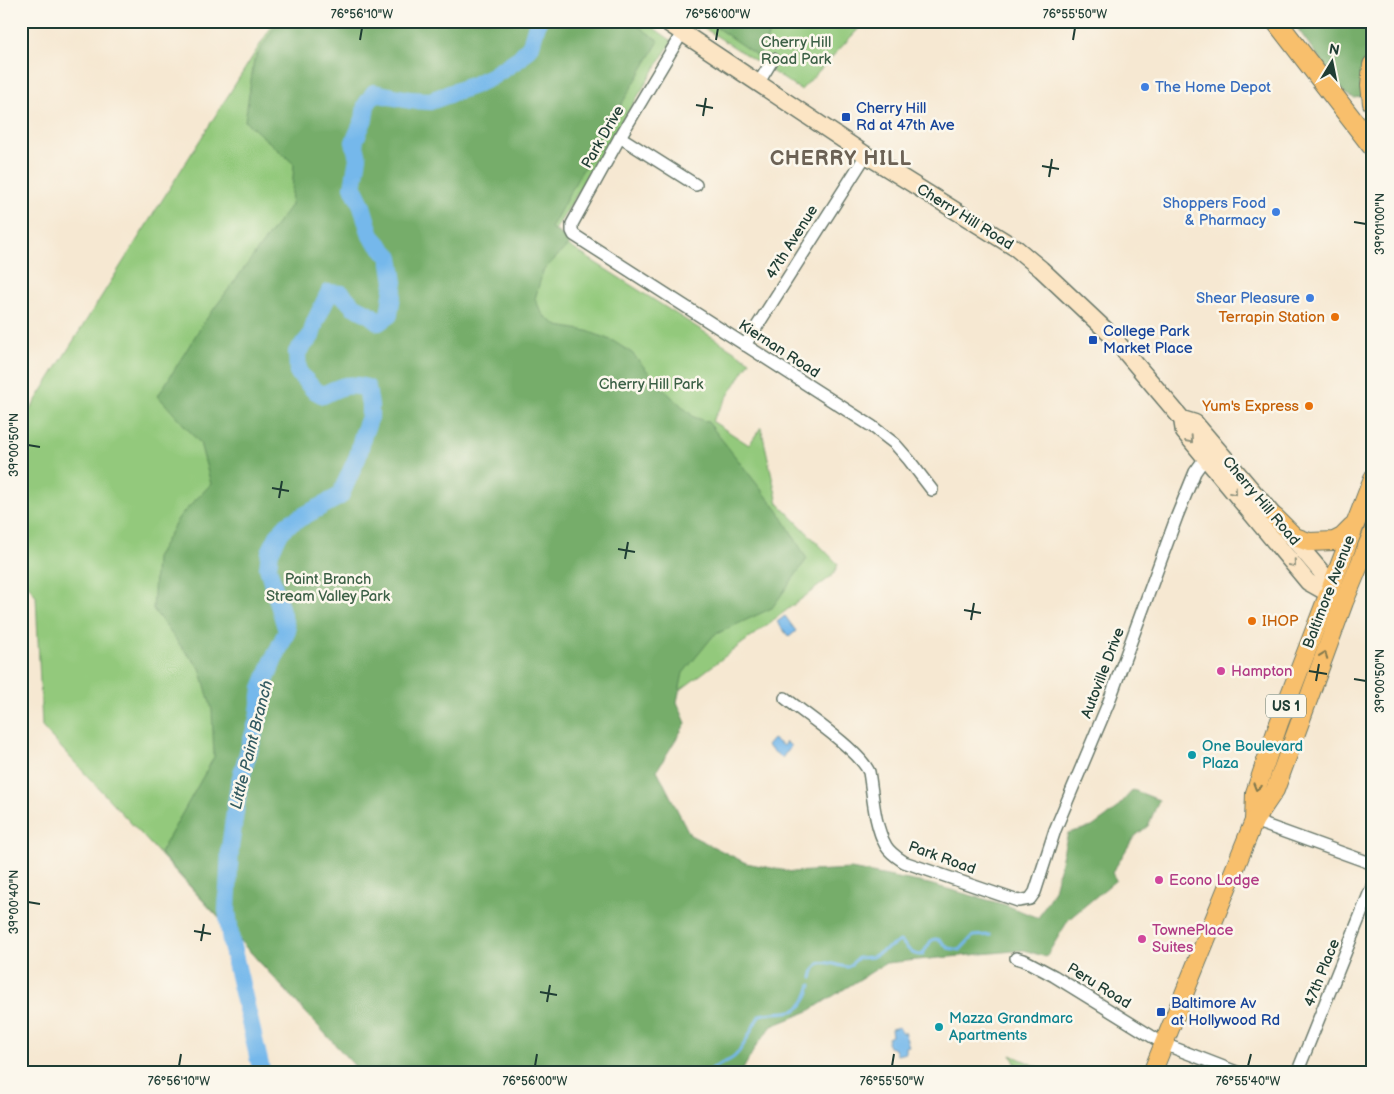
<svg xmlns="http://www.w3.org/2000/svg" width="1394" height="1094" viewBox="0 0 1394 1094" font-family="'Balsamiq Sans',sans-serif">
<rect width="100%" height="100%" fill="#fbf7ec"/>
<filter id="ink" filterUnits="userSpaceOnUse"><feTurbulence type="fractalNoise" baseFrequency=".02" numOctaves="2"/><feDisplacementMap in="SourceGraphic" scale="10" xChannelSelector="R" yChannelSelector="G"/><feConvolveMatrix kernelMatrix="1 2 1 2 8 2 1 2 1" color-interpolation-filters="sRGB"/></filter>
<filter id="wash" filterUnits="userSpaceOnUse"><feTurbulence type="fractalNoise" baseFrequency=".0096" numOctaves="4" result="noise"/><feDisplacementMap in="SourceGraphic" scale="20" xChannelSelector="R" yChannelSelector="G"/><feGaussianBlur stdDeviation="1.12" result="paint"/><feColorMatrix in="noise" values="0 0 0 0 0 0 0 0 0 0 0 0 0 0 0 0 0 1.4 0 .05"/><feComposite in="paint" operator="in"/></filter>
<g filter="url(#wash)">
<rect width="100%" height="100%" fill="#f6e8d2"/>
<g fill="#93c97b" stroke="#598358">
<polygon points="275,21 644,21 672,41 552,235 750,361 712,421 749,445 761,427 778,503 838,564 834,574 824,582 514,815 290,995 42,727 36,596 21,575 21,424"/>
<polygon points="693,21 866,21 801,90"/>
<polygon points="1011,1055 1052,1073 1016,1073 1016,1065"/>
</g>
<g fill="#76ad6b" stroke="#4a7550">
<polygon points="278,21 631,21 659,41 579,176 551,228 572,241 543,271 535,299 543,315 558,326 587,331 613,341 632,353 662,388 694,417 708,422 779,512 807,559 772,608 714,635 683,673 677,702 686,723 657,770 690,835 746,863 792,872 851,869 929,884 1006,905 1038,918 1054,890 1068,833 1092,827 1113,812 1133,790 1159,800 1148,826 1134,837 1112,873 1116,880 1069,919 1046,957 1024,950 886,963 809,1011 772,1026 756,1046 741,1073 361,1073 160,853 214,757 212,710 200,668 182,648 153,609 156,558 179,517 211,484 200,443 158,396 202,325 291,205 294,164 245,121 254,60"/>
<polygon points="707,21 772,21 773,25 759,57"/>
<polygon points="1292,21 1373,21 1373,40 1365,59 1364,90 1361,97 1354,98 1345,94"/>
</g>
<g fill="#75b8eb" stroke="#4a7a90">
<polygon points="785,616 796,631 789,637 777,622"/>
<polygon points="773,739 783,746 786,742 791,746 782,758 767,746"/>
<polygon points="899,1027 902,1033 904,1032 909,1046 906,1047 906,1053 897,1055 895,1049 889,1047 887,1042 888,1038 892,1036 891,1029"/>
</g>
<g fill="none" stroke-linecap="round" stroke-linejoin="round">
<g stroke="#75b8eb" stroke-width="3">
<polyline points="21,417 21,421"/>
<path d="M812 978C817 952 831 966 848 967L858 958 872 957 900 941C910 948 907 954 922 955L931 941 935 939 940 940 948 948 960 950 973 936 990 935"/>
<path d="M709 1073C717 1062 727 1064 735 1056 747 1044 751 1028 760 1015 787 1008 801 1022 811 985"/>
</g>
<path stroke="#75b8eb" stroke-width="18" d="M262 1073 231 942 227 910 230 848 239 784 258 719 262 688 273 661 287 631 268 568 270 552 279 534 287 525 340 496 358 456 363 435 370 417V405L367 388C348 382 340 387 323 395L314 390 298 372 297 352 311 336 315 322 329 293 342 294 353 306 369 314 379 322 389 315 394 282 390 257 371 236 362 206 353 187 358 158 354 142 364 119 366 105 374 93 410 100 430 101 474 85 491 77 520 58 531 45 538 21"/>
</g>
</g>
<g filter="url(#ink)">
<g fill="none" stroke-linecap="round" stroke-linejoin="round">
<defs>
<g id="street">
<polyline points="682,33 620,137 572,224 572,231 574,235 873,427 895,444 909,460 932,490"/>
<polyline points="758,84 773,59"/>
<polyline points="620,137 696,185"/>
<polyline points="745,345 866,155"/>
<path d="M785 698C805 714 859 750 869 772 873 795 874 825 886 846 890 853 898 858 904 862L1018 901 1030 899 1035 892 1055 830 1108 704 1177 516 1195 472 1205 458"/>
<polyline points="1254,821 1373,864"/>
<polyline points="1016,958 1026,961 1054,976 1164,1044 1239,1073"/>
<polyline points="1297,1073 1373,884"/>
</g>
<g id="secondary">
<polyline points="665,21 866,155 1017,249 1041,269 1111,335 1182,419 1195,423 1323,574 1328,594"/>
<polyline points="1182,419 1184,432 1308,582 1333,596"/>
</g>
<g id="primary">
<polyline points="1275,517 1295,537 1309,542 1334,541 1342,537 1352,527"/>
<polyline points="1254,821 1255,793 1279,723 1373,478"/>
<polyline points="1152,1073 1254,821 1275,790 1344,602 1373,532"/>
</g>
<g id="highway">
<polyline points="1276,21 1373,147"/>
<polyline points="1373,65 1371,85 1373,103"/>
</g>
</defs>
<use href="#street" stroke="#6a796b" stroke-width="14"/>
<use href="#secondary" stroke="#6a796b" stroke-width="19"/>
<use href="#primary" stroke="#6a796b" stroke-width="20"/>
<use href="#highway" stroke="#6a796b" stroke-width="22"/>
<use href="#street" stroke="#fff" stroke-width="11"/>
<use href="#secondary" stroke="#fce5c4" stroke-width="16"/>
<use href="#primary" stroke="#f8bf6c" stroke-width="18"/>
<use href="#highway" stroke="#f8bf6c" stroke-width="20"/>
</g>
<defs><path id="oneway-chevron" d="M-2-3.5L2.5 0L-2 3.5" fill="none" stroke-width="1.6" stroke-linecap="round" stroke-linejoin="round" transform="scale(1.25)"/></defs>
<g stroke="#8e917c">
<use href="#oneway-chevron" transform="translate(1190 440) rotate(49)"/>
<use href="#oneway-chevron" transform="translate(1234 492) rotate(50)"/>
<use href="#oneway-chevron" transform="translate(1293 564) rotate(50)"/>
</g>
<g stroke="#81784d">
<use href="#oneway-chevron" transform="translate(1324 655) rotate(-70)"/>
<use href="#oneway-chevron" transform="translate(1257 787) rotate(106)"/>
</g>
</g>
<path fill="none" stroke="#1f3d34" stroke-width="2" d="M360 40 362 28M716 40 718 28M1073 40 1075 28M696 105 713 108M703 116 706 98M1042 166 1059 169M1049 177 1052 159M1354 222 1366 224M28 445 40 447M272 488 289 491M279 498 282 481M618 549 635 552M625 559 628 542M964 610 981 613M971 620 974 603M1309 671 1327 674M1354 679 1366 681M1316 681 1319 664M28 902 40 904M194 931 211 934M201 941 204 924M540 992 557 995M547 1002 550 985M179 1066 181 1054M535 1066 537 1054M892 1066 894 1054M1248 1066 1251 1054"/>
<g fill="#3f7fe0" stroke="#fbf7ec" stroke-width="2">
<circle cx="1145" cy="87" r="5"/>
<circle cx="1276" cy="212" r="5"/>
<circle cx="1310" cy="298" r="5"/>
</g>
<g fill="#1a4fb4" stroke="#fbf7ec" stroke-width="2">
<rect x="841" y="112" width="10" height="10" rx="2.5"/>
<rect x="1088" y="335" width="10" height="10" rx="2.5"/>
<rect x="1156" y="1007" width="10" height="10" rx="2.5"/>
</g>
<g fill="#e8710a" stroke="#fbf7ec" stroke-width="2">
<circle cx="1335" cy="317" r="5"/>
<circle cx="1309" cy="406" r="5"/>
<circle cx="1252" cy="621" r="5"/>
</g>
<g fill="#d1479c" stroke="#fbf7ec" stroke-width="2">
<circle cx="1221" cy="671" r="5"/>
<circle cx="1159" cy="880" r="5"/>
<circle cx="1142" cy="939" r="5"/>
</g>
<g fill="#0f9aa8" stroke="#fbf7ec" stroke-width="2">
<circle cx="1192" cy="755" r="5"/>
<circle cx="939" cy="1027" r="5"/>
</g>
<g text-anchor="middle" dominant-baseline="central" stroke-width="5" stroke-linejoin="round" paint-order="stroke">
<rect fill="#fbf7ec" stroke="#61756b" stroke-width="1" x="1266" y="694.5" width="40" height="23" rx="4"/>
<g font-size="14" font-weight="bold" fill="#1f3d34">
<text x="1286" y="706">US 1</text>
</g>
<g font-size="15" fill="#3c6046" stroke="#fbf7ec">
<text x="796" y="42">Cherry Hill<tspan x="796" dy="17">Road Park</tspan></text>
<text x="651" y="384">Cherry Hill Park</text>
<text x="328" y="579">Paint Branch<tspan x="328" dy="17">Stream Valley Park</tspan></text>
</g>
<g font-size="15" fill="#366cbe" stroke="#fbf7ec" text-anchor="end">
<text x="1155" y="87" text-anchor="start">The Home Depot</text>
<text x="1266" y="203">Shoppers Food<tspan x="1266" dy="17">&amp; Pharmacy</tspan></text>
<text x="1300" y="298">Shear Pleasure</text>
</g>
<g font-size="15" fill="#164399" stroke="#fbf7ec" text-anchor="start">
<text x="856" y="108">Cherry Hill<tspan x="856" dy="17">Rd at 47th Ave</tspan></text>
<text x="1103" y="331">College Park<tspan x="1103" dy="17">Market Place</tspan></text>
<text x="1171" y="1003">Baltimore Av<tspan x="1171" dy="17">at Hollywood Rd</tspan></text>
</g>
<g font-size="15" fill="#1f3d34" stroke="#fbf7ec">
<text transform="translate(603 137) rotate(-60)">Park Drive</text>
<text transform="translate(965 217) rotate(32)">Cherry Hill Road</text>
<text transform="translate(792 242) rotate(-58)">47th Avenue</text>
<text transform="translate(779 349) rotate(33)">Kiernan Road</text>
<text transform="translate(1261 501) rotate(50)">Cherry Hill Road</text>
<text transform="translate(1329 592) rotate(-69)">Baltimore Avenue</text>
<text transform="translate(1103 673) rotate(-69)">Autoville Drive</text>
<text transform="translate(942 858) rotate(20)">Park Road</text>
<text transform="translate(1322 973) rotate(-68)">47th Place</text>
<text transform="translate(1099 986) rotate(32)">Peru Road</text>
</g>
<g font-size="15" fill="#c56008" stroke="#fbf7ec" text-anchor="end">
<text x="1325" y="317">Terrapin Station</text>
<text x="1299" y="406">Yum's Express</text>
<text x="1262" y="621" text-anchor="start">IHOP</text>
</g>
<g font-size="15" fill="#b23c85" stroke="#fbf7ec" text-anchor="start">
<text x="1231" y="671">Hampton</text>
<text x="1169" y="880">Econo Lodge</text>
<text x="1152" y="930">TownePlace<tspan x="1152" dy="17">Suites</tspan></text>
</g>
<g font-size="15" fill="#0d838f" stroke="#fbf7ec" text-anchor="start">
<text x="1202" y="746">One Boulevard<tspan x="1202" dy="17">Plaza</tspan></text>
<text x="949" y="1018">Mazza Grandmarc<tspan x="949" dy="17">Apartments</tspan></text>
</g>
<g font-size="16" font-style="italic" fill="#345c62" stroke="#fbf7ec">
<text transform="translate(252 745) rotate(-76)">Little Paint Branch</text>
</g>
<g font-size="20" font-weight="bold" letter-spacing="1" fill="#6c6255" stroke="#fbf7ec">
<text x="841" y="159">CHERRY HILL</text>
</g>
</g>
<rect width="1394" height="1094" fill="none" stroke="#fbf7ec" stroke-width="55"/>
<g transform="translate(1332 62) rotate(10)" stroke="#fbf7ec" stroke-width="4" paint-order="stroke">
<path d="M0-4L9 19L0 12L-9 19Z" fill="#1f3d34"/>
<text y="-8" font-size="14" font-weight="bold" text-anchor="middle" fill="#1f3d34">N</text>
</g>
<rect x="28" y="28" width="1338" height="1038" fill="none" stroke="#1f3d34" stroke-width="2"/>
<g font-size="12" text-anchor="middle" fill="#1f3d34">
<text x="362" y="18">76°56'10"W</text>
<text x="718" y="18">76°56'00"W</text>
<text x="1075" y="18">76°55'50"W</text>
<text transform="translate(1380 224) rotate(-90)" y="4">39°01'00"N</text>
<text transform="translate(14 445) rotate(-90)" y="4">39°00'50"N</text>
<text transform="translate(1380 681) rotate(-90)" y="4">39°00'50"N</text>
<text transform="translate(14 902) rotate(-90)" y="4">39°00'40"N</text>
<text x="179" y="1085">76°56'10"W</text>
<text x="535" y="1085">76°56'00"W</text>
<text x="892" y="1085">76°55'50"W</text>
<text x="1248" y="1085">76°55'40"W</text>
</g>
</svg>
